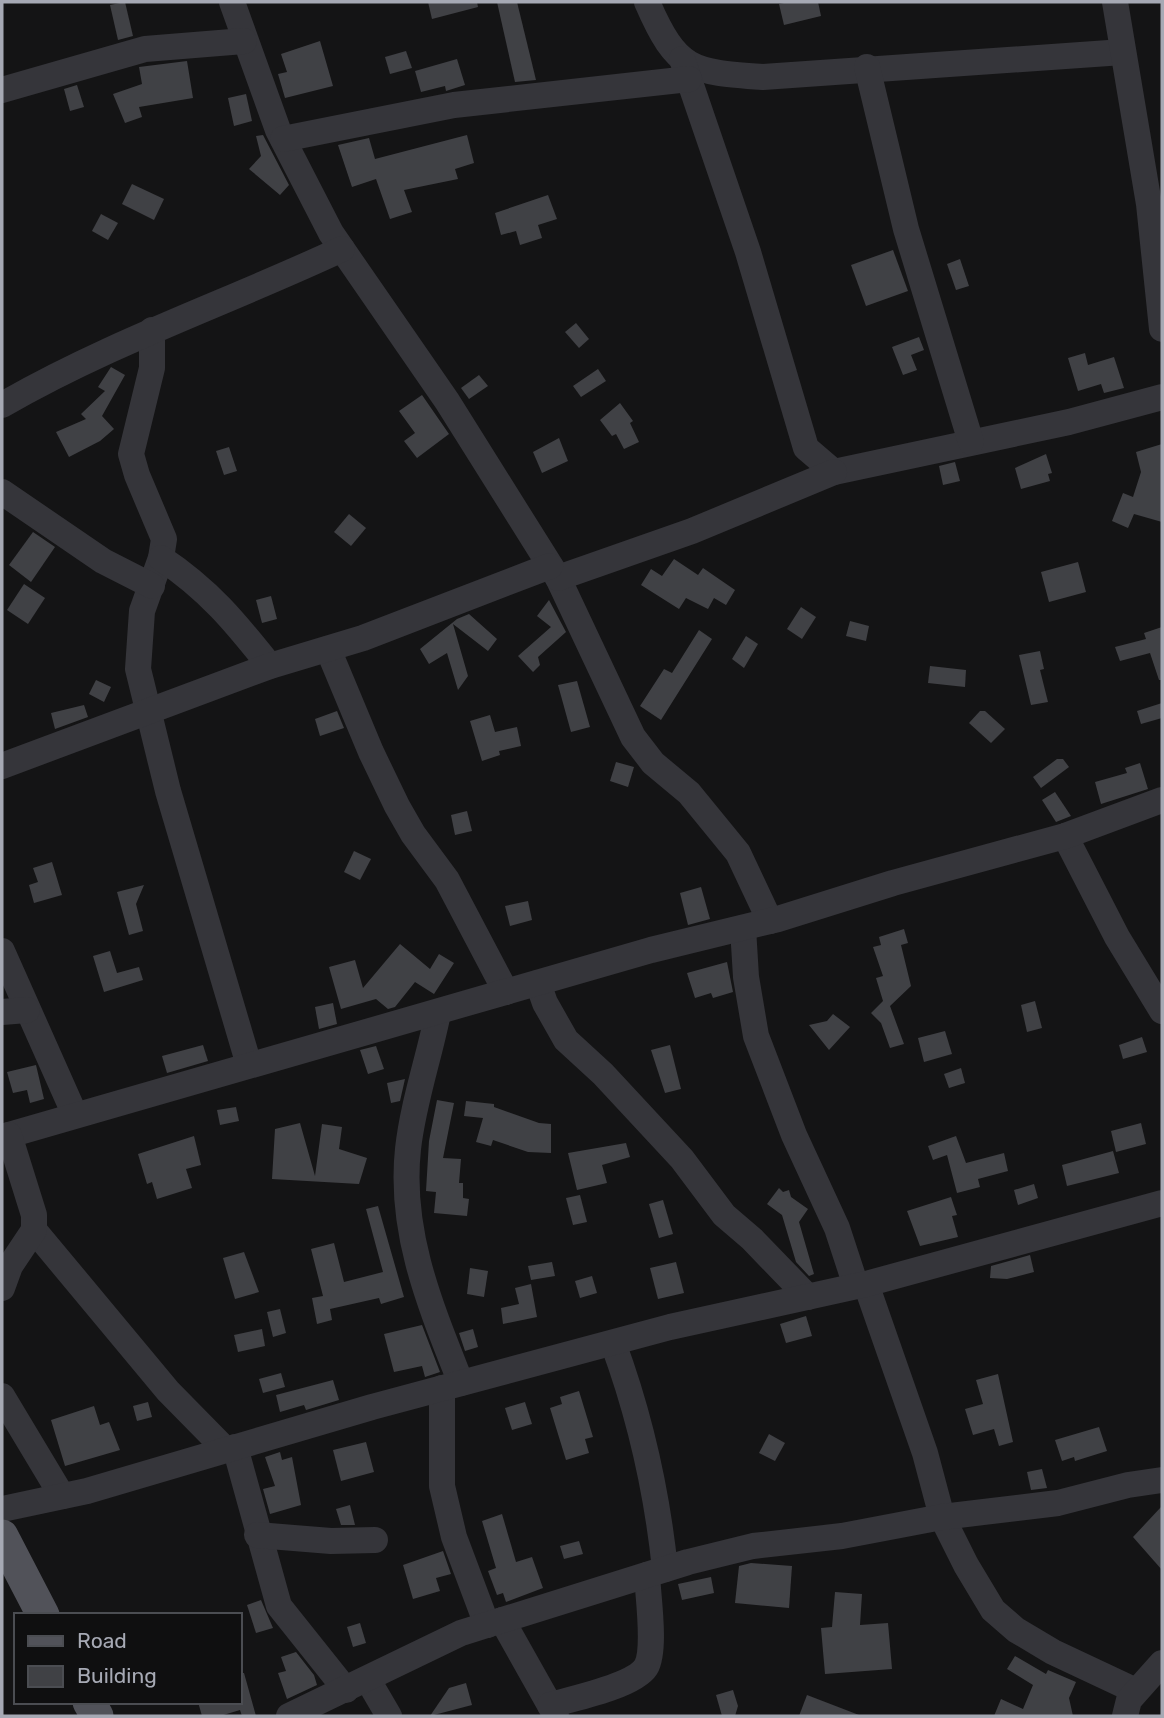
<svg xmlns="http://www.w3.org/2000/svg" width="1164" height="1718" viewBox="0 0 1164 1718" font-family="Rubik,sans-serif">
<rect width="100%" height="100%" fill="#141415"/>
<g fill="#404145">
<polygon points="125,2 133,36 118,40 110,5"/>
<polygon points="428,2 477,2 478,7 432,19"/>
<polygon points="497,2 517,2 536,80 515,82"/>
<polygon points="789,2 818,2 821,16 784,25 779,4"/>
<polygon points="320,41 333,86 285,98 278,74 287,72 281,54"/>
<polygon points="406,51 412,68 390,74 385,57"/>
<polygon points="457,59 465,85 446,91 445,86 421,92 415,71"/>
<polygon points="187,61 193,98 139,107 142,117 125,123 113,94 142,84 139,67"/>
<polygon points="77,85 84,107 70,111 64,89"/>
<polygon points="246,94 252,121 234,126 228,98"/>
<polygon points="263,135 289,185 280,195 249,169 261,156 256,136"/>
<polygon points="467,135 474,163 455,169 458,179 404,190 412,212 390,219 376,179 352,187 338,145 369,138 375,159"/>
<polygon points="132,184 164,199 154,220 122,204"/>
<polygon points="548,195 557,219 538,225 542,238 520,245 516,231 501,235 495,213"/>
<polygon points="101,214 118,223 108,240 92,231"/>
<polygon points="893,250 908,291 866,306 851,265"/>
<polygon points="960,259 969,286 956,290 947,264"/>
<polygon points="576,323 589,339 579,348 565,332"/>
<polygon points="919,337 924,350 911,355 917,370 903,375 892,347"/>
<polygon points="1085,353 1088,365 1114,357 1124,388 1104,393 1101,384 1078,391 1068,358"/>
<polygon points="111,367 125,375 102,416 114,429 100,441 69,457 56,432 86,419 81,414 105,391 98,387"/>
<polygon points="598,369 606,381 581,397 573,386"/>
<polygon points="479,375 488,386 469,399 461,388"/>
<polygon points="422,395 449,434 417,458 404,441 415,433 399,411"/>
<polygon points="620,403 633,421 630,423 639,442 624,449 616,434 612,436 600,420"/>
<polygon points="559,438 568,461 542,473 533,452"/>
<polygon points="1162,444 1162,522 1134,514 1128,528 1112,521 1123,493 1133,497 1141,472 1136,452"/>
<polygon points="229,447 237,471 224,475 216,451"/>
<polygon points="1046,454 1052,473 1048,474 1050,481 1021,489 1015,468"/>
<polygon points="955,462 960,481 943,485 939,466"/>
<polygon points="349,514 366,528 351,546 334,532"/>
<polygon points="33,532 55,547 31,582 9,565"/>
<polygon points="674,559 698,575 703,568 735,590 726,605 714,598 708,609 686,598 679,609 641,585 651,569 662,576"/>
<polygon points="1078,562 1086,592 1049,602 1041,572"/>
<polygon points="24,584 45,598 28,624 7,610"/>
<polygon points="271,596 277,619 262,623 256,600"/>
<polygon points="549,600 566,632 538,657 540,665 533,672 518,656 551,627 537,616"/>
<polygon points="801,607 816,617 802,639 787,629"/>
<polygon points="469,614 497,639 488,651 453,624 468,676 458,690 447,653 429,664 420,649 457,619"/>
<polygon points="850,621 869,626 866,641 846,636"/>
<polygon points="1162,627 1162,680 1159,680 1150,653 1120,661 1115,647 1146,639 1144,633"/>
<polygon points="699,630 712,639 661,720 640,706 664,669 672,673"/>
<polygon points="746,636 758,644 744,668 732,659"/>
<polygon points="1040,651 1044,669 1040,670 1048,702 1031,705 1019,655"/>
<polygon points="930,666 966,670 965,687 928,683"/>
<polygon points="96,680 111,687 104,702 89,694"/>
<polygon points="577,681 590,727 571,732 558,685"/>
<polygon points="1162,703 1162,718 1141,724 1137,711"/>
<polygon points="84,705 88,717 55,729 51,713"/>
<polygon points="337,711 344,728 320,736 315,719"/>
<polygon points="980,711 985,711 1005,729 991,743 969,723"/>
<polygon points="490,715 495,732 517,727 521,746 499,751 500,755 482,761 470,721"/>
<polygon points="1057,759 1063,759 1069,767 1041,788 1033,777"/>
<polygon points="616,762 634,767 628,787 610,781"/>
<polygon points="1140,763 1148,789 1101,804 1095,782 1127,773 1125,768"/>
<polygon points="1055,792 1071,816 1056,822 1042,800"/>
<polygon points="467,811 472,831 455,835 451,815"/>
<polygon points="354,851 371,859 360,880 344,872"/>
<polygon points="52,862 62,895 34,903 29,885 38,882 33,868"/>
<polygon points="144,885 136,904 143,931 129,935 117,892"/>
<polygon points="701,887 710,919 688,925 680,893"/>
<polygon points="528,901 532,920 510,926 505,906"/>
<polygon points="904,929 908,943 901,945 911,986 890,1006 904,1044 890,1048 881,1023 871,1013 883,1001 876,978 883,976 873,947 881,945 879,937"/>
<polygon points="400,944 430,969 439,954 454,963 434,994 415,982 395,1007 388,1009 376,999 341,1009 329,967 355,960 363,988"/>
<polygon points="110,951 117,973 139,967 143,980 104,992 93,956"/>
<polygon points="727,962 733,992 713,998 711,993 695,998 687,973"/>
<polygon points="1035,1001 1042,1028 1027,1032 1021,1005"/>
<polygon points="333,1003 337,1024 319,1029 315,1007"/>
<polygon points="833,1014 850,1027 829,1050 809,1025 827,1021"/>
<polygon points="945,1031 952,1054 924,1062 918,1038"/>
<polygon points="1142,1037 1147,1052 1123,1059 1119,1045"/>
<polygon points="203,1045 208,1061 167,1073 162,1056"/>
<polygon points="670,1045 681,1089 665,1093 651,1050"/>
<polygon points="376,1046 384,1069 368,1074 360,1050"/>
<polygon points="36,1065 44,1099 30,1103 27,1090 13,1093 7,1072"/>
<polygon points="961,1068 965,1083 949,1088 944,1074"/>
<polygon points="405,1079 400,1101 391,1103 387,1083"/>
<polygon points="437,1100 454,1103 443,1158 461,1159 459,1183 463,1183 463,1198 469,1199 467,1216 434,1213 436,1192 426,1191 429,1141"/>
<polygon points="466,1101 494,1104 494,1107 539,1123 551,1124 551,1153 528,1152 493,1140 491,1146 476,1142 483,1118 464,1116"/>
<polygon points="236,1107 239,1121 220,1125 217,1110"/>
<polygon points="300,1123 315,1176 322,1124 342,1127 339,1149 367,1158 359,1184 272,1179 275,1129"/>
<polygon points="1141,1123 1146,1144 1116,1152 1111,1131"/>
<polygon points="194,1136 201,1165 186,1169 192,1188 157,1199 152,1182 147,1184 138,1154"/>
<polygon points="956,1136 966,1163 1004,1153 1008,1171 978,1179 980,1187 957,1193 947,1155 933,1160 928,1146"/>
<polygon points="626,1143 630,1157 602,1165 607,1183 577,1190 568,1153"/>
<polygon points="1113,1151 1119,1173 1067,1186 1062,1165"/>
<polygon points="1034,1184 1038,1198 1018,1205 1014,1190"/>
<polygon points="779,1188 783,1192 789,1190 791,1197 808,1209 799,1222 814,1274 809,1276 796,1262 782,1215 767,1204"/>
<polygon points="580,1195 587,1222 573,1225 566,1198"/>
<polygon points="951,1197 957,1215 952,1216 958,1237 920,1246 907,1211"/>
<polygon points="663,1200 673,1234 659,1238 649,1204"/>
<polygon points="378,1206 404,1297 381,1304 379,1298 330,1309 332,1320 317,1324 312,1298 323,1296 311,1249 334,1243 344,1282 383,1272 366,1209"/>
<polygon points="244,1252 259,1292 235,1299 223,1258"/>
<polygon points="1030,1255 1034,1272 1007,1279 990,1278 991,1266"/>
<polygon points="552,1262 555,1276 531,1280 528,1266"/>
<polygon points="676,1262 684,1293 658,1299 650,1268"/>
<polygon points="470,1268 488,1271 484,1297 467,1294"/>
<polygon points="592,1276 597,1293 580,1298 575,1281"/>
<polygon points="531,1284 537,1317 503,1324 501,1308 519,1304 515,1288"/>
<polygon points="280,1309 286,1333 273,1337 267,1312"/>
<polygon points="806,1316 812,1336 786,1343 780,1324"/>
<polygon points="422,1325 440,1372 425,1377 422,1366 394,1372 384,1334"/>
<polygon points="262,1329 265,1346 238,1352 234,1335"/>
<polygon points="473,1329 478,1347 465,1351 459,1333"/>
<polygon points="281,1373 285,1387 263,1393 259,1379"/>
<polygon points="998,1374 1013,1442 999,1446 994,1429 973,1435 965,1409 983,1404 976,1380"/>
<polygon points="333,1380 339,1400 306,1410 304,1405 280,1412 276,1395"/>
<polygon points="579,1391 593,1437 585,1439 589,1453 566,1460 550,1408 562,1404 560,1397"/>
<polygon points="148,1402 152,1417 137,1421 133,1406"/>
<polygon points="525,1402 532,1424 512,1430 505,1408"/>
<polygon points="94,1406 100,1425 109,1422 120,1450 65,1466 51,1420"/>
<polygon points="1099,1427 1107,1451 1075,1461 1074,1457 1062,1461 1055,1440"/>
<polygon points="769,1434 785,1443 775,1461 759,1453"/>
<polygon points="366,1442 374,1472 341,1481 333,1450"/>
<polygon points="280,1452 282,1460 292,1457 301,1505 270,1514 263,1489 275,1486 265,1457"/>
<polygon points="1042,1469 1047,1488 1031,1490 1027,1472"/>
<polygon points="350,1505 355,1525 341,1525 336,1509"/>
<polygon points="1162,1506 1162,1570 1133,1537"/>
<polygon points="502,1514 516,1562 532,1557 543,1588 506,1602 503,1593 497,1595 488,1571 496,1568 482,1521"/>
<polygon points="579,1541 583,1554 564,1559 560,1546"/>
<polygon points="443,1551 451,1574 436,1578 440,1591 413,1599 403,1565"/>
<polygon points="751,1563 792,1566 789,1608 735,1603 739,1566"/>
<polygon points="711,1577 714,1593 682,1600 678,1584"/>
<polygon points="835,1592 862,1594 860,1625 888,1623 892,1669 825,1674 821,1628 832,1627"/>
<polygon points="261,1600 273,1628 256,1633 247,1605"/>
<polygon points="360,1623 366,1643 353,1647 347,1627"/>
<polygon points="296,1652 314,1675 317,1685 287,1699 278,1673 286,1671 281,1657"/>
<polygon points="1015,1656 1046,1674 1048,1670 1076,1682 1069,1698 1073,1716 994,1716 1001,1699 1023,1709 1033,1685 1007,1669"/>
<polygon points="240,1673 244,1673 256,1716 242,1716 240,1710 220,1716 202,1716 198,1702 240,1702"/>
<polygon points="466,1683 472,1705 430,1716 449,1688"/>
<polygon points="733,1690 738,1706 735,1716 722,1716 716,1695"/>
<polygon points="807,1695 859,1715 859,1716 799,1716"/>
</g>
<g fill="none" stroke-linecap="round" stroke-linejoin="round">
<g stroke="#35353a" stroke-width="26">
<polyline points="232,2 278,130 331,233 447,401 558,578 633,737 653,763 689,793 738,853 770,921"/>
<path d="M647 2C677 71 691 72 763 77L1123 52"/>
<polyline points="1115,2 1149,204 1162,329"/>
<polyline points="682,59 748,252 806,448 834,472 1069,422 1162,397"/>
<polyline points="867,67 906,229 971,442"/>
<polyline points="2,90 145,49 244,41"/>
<polyline points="283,139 454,105 689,79"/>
<polyline points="152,330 152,368 131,454 137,475 164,539 161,558 142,611 138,669 168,791 249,1065"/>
<path d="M2 405C111 342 229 302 342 249"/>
<polyline points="2,492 103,561 152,586"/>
<path d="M161 558C209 590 235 622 270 666"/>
<polyline points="558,578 692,531 834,472"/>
<polyline points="328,649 371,752 397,806 413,834 447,880 506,992"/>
<polyline points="2,766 270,666 363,638 550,566"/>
<polyline points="1065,836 1117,937 1162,1011"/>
<polyline points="743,928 746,977 756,1036 794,1135 837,1228 856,1286"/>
<polyline points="2,951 75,1115"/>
<polyline points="538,983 545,1003 566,1040 603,1074 682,1159 724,1215 752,1239 808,1297"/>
<polyline points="2,1012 27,1010"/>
<path d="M438 1013C429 1058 413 1103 408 1149 399 1233 431 1307 461 1383"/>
<polyline points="2,1137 651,950 778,919 893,883 1065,836 1162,800"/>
<polyline points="34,1230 168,1391 226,1450"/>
<polyline points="866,1284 925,1453 942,1517 966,1565 993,1610 1016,1630 1053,1652 1136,1691"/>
<polyline points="2,1288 10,1266 34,1230 34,1215 9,1135"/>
<path d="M613 1343C640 1416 657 1492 665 1569"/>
<polyline points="442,1388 442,1486 454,1537 487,1625"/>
<polyline points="2,1396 62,1496"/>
<polyline points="235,1447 279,1606 346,1690"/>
<polyline points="2,1509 87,1491 372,1407 670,1327 866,1284 1162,1203"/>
<polyline points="257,1535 331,1541 375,1540"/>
<polyline points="502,1620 556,1716"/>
<polyline points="368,1680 389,1716"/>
<path d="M550 1705C572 1699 634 1686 646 1667 656 1650 648 1596 647 1575"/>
<polyline points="289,1716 461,1633 688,1562 753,1546 842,1536 942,1517 1058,1503 1128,1485 1162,1480"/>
<polyline points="1125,1716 1129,1700 1162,1663"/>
</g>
<g stroke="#515259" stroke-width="33">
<polyline points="2,1536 43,1615"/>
<polyline points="89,1702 97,1716"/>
</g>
</g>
<rect width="1164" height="1718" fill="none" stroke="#a6a9b4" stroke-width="7"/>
<rect x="14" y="1613" width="228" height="91" fill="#0f0f10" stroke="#4b4d52" stroke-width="2"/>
<rect x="28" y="1636" width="35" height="10" fill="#515259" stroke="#4b4d52" stroke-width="2"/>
<text x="77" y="1648" font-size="21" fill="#a6a9b4">Road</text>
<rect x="28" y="1666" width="35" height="21" fill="#404145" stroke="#4b4d52" stroke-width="2"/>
<text x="77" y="1683" font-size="21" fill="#a6a9b4">Building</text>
</svg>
